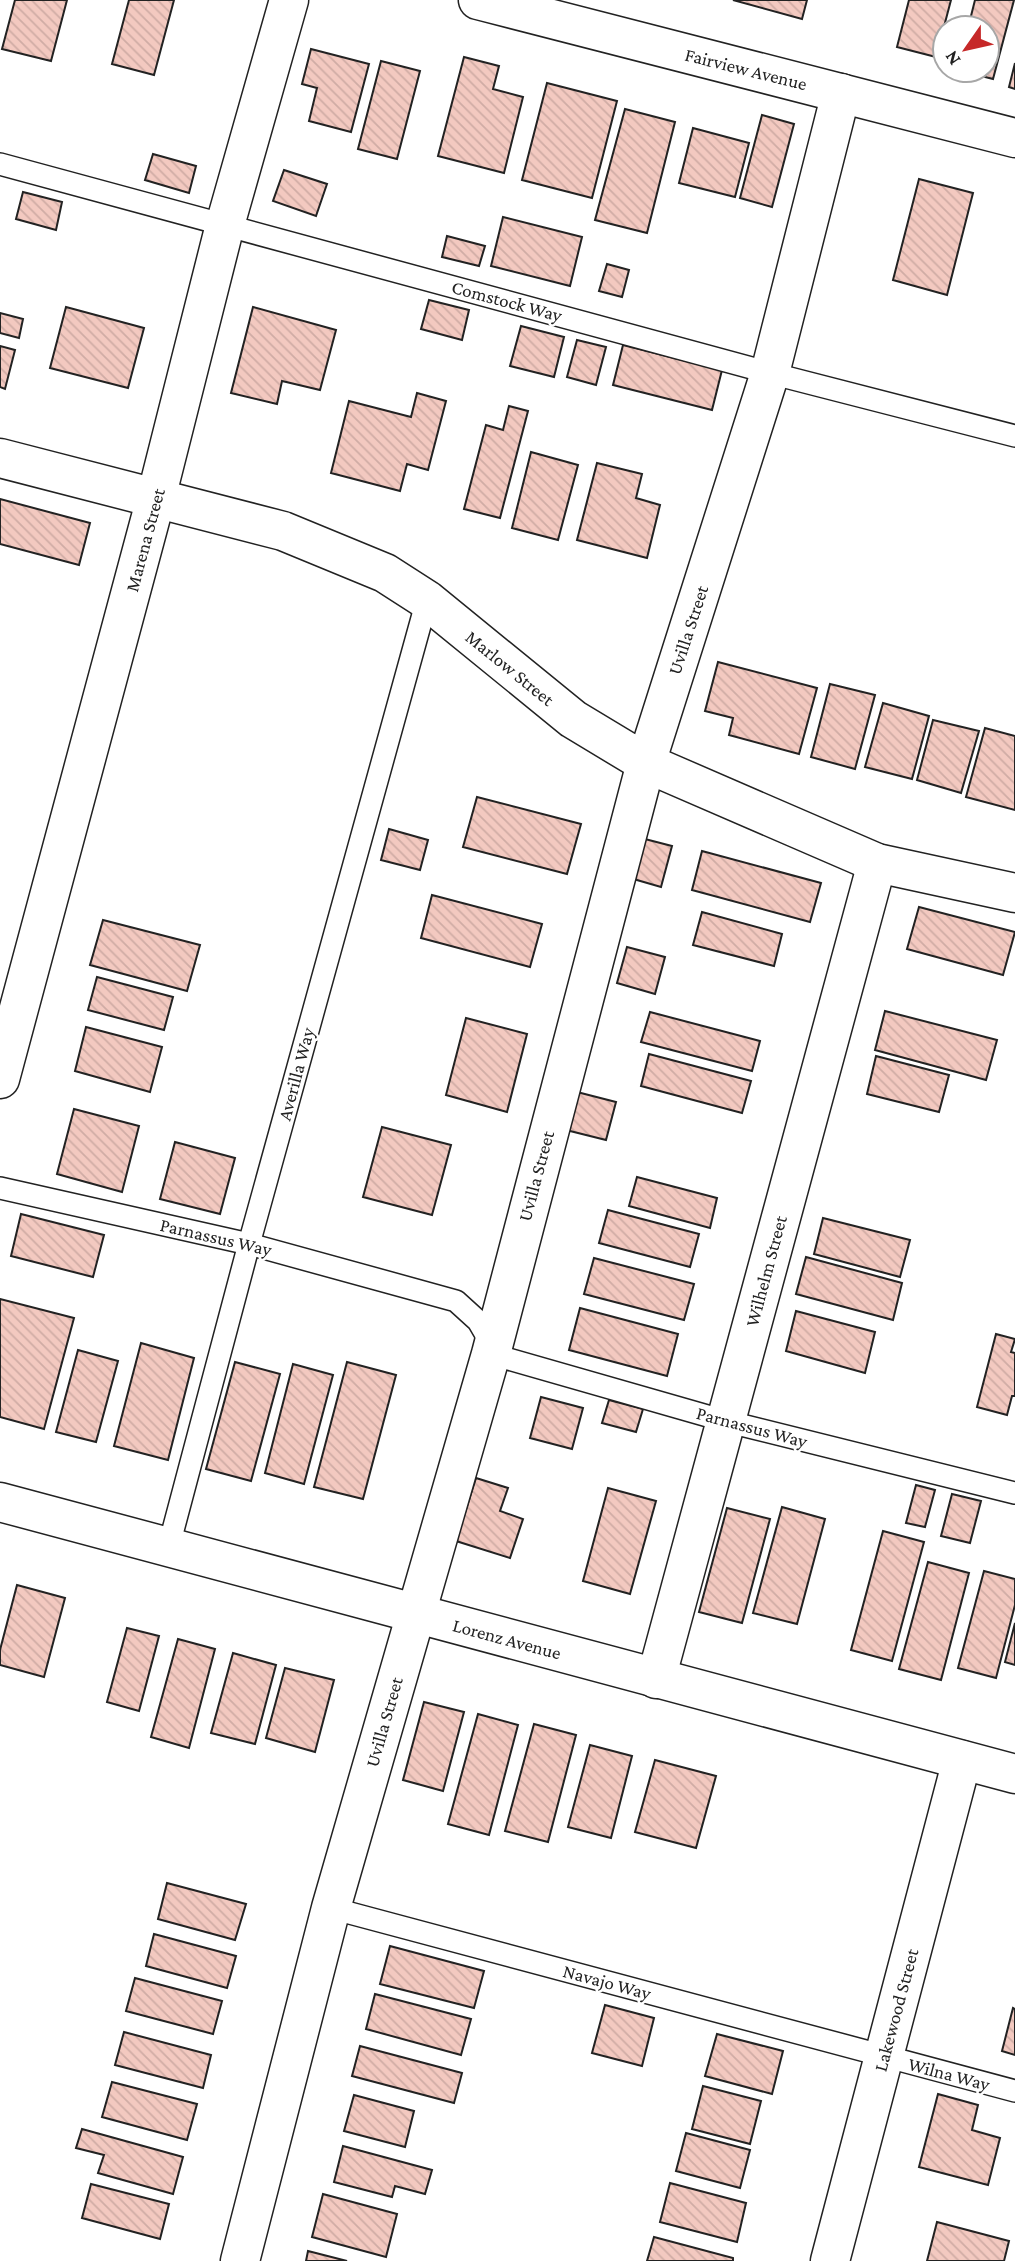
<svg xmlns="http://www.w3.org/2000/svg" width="1015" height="2261" viewBox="0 0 1015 2261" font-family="'Crimson Pro',serif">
<defs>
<pattern id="building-back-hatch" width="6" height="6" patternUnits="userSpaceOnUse" patternTransform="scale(1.75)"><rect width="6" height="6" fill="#f3c9c0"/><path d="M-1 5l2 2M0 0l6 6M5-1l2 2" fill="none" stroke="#d0aca5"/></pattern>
</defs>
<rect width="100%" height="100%" fill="#fff"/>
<g fill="url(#building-back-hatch)" stroke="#222" stroke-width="2">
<polygon points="15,0 67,0 51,61 2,49"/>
<polygon points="129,0 174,0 154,75 112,64"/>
<polygon points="733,0 807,0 802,19"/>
<polygon points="909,0 951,0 936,57 897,47"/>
<polygon points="975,0 1014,0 993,79 958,70 987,70 987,28 968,28"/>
<polygon points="311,49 369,64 351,132 309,121 317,88 302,84"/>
<polygon points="464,57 499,66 493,89 523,97 504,173 438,156"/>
<polygon points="381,61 420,71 397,159 358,149"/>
<polygon points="1015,63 1015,89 1009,87"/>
<polygon points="547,83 617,101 592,198 522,180"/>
<polygon points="625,109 675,122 647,233 595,220"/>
<polygon points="762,115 794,124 772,207 740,198"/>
<polygon points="693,128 749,143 735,197 679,183"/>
<polygon points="153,154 196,166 189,193 145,180"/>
<polygon points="284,170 327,184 316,216 273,201"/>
<polygon points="919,179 973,193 947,295 893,280"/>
<polygon points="23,192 62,202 56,230 16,219"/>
<polygon points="503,217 582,237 570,286 491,266"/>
<polygon points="447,236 485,246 479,266 442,257"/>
<polygon points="607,264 629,270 622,297 599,291"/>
<polygon points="429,300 469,310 462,340 421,329"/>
<polygon points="66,307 144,328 128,388 50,368"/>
<polygon points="253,307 336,330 320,390 282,381 277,404 231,393"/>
<polygon points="0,313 23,319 19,338 0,333"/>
<polygon points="521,326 564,337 554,377 510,366"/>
<polygon points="577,340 606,347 596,385 567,377"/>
<polygon points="623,345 722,370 712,410 613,385"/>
<polygon points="0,346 15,350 5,389 0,387"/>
<polygon points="417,393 446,401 428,470 407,464 400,491 331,473 349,401 411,417"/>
<polygon points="509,406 528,411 500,518 464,509 486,425 503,430"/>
<polygon points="531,452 578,465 558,540 512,528"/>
<polygon points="597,463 642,474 636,498 660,505 647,558 577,540"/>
<polygon points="0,499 90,523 79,565 0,544"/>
<polygon points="718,662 817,688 799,754 729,735 733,718 705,711"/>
<polygon points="830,684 875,695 855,769 811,757"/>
<polygon points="883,703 929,716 912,779 865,767"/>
<polygon points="933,720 979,731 961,793 917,780"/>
<polygon points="985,728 1015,736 1015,810 966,797"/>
<polygon points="477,797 581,824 567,874 463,847"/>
<polygon points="389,829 428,840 420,870 381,860"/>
<polygon points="641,838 672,846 661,887 630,878"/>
<polygon points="702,851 821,883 810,922 692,890"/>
<polygon points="432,895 542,924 530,967 421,938"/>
<polygon points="919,907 1015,932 1003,975 907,949"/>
<polygon points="702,912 782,934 774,966 693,945"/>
<polygon points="103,920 200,945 187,991 90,965"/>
<polygon points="627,947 665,957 655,994 617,983"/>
<polygon points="97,977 173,997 164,1030 88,1010"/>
<polygon points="885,1011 997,1040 986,1080 875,1050"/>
<polygon points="650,1012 760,1041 752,1071 641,1042"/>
<polygon points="466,1018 527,1034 507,1112 446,1095"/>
<polygon points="86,1027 162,1047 150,1092 75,1071"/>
<polygon points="649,1054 751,1081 742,1113 641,1086"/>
<polygon points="876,1056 949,1075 939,1112 867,1094"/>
<polygon points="577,1092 616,1102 606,1140 566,1130"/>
<polygon points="74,1109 139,1126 122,1192 57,1174"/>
<polygon points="382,1127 451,1145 432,1215 363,1197"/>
<polygon points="175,1142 235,1158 220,1214 160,1199"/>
<polygon points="637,1177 717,1198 710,1228 629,1206"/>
<polygon points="608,1210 699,1234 690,1267 599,1243"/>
<polygon points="21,1214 104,1235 93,1277 11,1256"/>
<polygon points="823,1218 910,1240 900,1277 814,1254"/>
<polygon points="806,1257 902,1283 893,1320 796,1294"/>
<polygon points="594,1258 694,1284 684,1320 584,1294"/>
<polygon points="0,1299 74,1318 44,1429 0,1417"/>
<polygon points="580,1308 678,1334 667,1376 569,1350"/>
<polygon points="796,1311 875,1332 865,1373 786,1351"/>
<polygon points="996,1334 1015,1339 1011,1352 1015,1353 1015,1396 1012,1396 1007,1415 977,1407"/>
<polygon points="141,1343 194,1358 168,1460 114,1446"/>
<polygon points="78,1350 118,1361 96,1442 56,1432"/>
<polygon points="235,1362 280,1374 251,1481 206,1469"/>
<polygon points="347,1362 396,1375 363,1499 314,1487"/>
<polygon points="293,1364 333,1375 304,1484 265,1473"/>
<polygon points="541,1397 583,1408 572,1449 530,1438"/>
<polygon points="609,1400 643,1409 636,1432 602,1423"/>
<polygon points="476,1478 508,1488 500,1511 523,1519 510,1558 456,1541"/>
<polygon points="916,1485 935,1490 925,1527 906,1523"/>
<polygon points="608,1488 656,1501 630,1594 583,1581"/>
<polygon points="952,1494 981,1501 970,1543 941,1536"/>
<polygon points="782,1507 825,1519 797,1624 753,1613"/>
<polygon points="727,1508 770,1519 742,1623 699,1612"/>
<polygon points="883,1531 924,1542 892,1661 851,1650"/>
<polygon points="928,1562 969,1573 941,1680 899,1669"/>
<polygon points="984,1571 1015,1579 1015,1605 996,1678 958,1668"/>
<polygon points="17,1585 65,1598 44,1677 0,1665 0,1650"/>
<polygon points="1015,1623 1015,1665 1005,1662"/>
<polygon points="127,1628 159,1636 139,1711 107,1702"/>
<polygon points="178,1639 215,1649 189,1748 151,1737"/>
<polygon points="233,1653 276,1665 255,1744 211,1733"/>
<polygon points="285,1668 334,1680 315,1752 266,1738"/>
<polygon points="424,1702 464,1712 443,1791 403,1780"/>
<polygon points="478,1714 518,1725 489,1835 448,1824"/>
<polygon points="534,1724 576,1735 548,1842 505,1831"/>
<polygon points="590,1745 632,1756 611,1838 568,1827"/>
<polygon points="655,1760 716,1776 696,1848 635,1832"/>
<polygon points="167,1883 246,1904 235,1940 158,1919"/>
<polygon points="154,1934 236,1956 227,1988 146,1966"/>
<polygon points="390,1946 484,1971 474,2008 380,1984"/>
<polygon points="135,1978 222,2001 213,2034 126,2011"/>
<polygon points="375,1994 471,2019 461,2055 366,2029"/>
<polygon points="605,2005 654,2018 642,2066 592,2053"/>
<polygon points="1013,2008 1015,2009 1015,2055 1002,2051"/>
<polygon points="124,2032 211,2055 203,2088 115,2065"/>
<polygon points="717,2034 783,2051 772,2094 705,2076"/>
<polygon points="360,2046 462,2073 454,2103 352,2076"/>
<polygon points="112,2082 197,2104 187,2140 102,2117"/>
<polygon points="703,2086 761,2101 750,2144 692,2129"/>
<polygon points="938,2094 978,2105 972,2130 1000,2138 988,2185 919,2167"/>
<polygon points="354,2095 414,2111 405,2147 344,2131"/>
<polygon points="82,2129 183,2157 173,2194 98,2173 104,2155 76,2148"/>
<polygon points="686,2133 750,2150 740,2188 676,2171"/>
<polygon points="343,2146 432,2170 425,2194 395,2186 392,2197 334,2182"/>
<polygon points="670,2183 746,2203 737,2242 660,2222"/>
<polygon points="91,2184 169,2204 160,2239 82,2218"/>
<polygon points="323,2194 397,2214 386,2257 312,2237"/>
<polygon points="937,2222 1009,2241 1004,2261 927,2261"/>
<polygon points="654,2237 733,2258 733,2261 647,2261"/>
<polygon points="308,2251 347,2261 306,2261"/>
</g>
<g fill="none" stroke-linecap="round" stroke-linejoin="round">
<defs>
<g id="lane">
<polyline points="0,164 770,373 1015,436"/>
<polyline points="0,1188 249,1244 456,1301 478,1321 492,1345"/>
<polyline points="491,1354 725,1421 1015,1493"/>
<polyline points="168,1549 249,1244 427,600"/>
<polyline points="331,1908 1015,2091"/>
</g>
<g id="street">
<polyline points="478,0 1015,138"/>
<polyline points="0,458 283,531 385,573 427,600 573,719 646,763 877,863 1015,893"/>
<polyline points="0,1079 156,498 225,225 289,0"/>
<polyline points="0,1502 1015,1774"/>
<polyline points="656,1679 877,863"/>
<polyline points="240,2261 331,1908 491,1354 646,763 770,373 841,93"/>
<polyline points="830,2261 962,1760"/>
</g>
</defs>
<use href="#lane" stroke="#222" stroke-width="24"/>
<use href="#street" stroke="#222" stroke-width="41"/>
<use href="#lane" stroke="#fff" stroke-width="21"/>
<use href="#street" stroke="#fff" stroke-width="38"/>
</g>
<g text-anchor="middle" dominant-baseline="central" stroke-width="5" stroke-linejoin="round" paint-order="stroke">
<g font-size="19" fill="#222" stroke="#fff">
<text transform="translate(746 69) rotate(14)">Fairview Avenue</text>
<text transform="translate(507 301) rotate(15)">Comstock Way</text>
<text transform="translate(145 540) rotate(-75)">Marena Street</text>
<text transform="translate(688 630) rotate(-72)">Uvilla Street</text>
<text transform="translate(510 668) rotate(39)">Marlow Street</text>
<text transform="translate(296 1074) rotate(-75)">Averilla Way</text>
<text transform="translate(536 1176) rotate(-75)">Uvilla Street</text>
<text transform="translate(216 1237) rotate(13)">Parnassus Way</text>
<text transform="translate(766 1271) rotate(-75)">Wilhelm Street</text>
<text transform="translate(752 1427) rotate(15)">Parnassus Way</text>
<text transform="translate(507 1639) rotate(15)">Lorenz Avenue</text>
<text transform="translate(384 1722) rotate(-74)">Uvilla Street</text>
<text transform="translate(607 1982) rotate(15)">Navajo Way</text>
<text transform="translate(896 2010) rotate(-75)">Lakewood Street</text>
<text transform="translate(949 2074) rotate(15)">Wilna Way</text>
</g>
</g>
<g transform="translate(966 49) rotate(236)"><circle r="33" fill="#ffffff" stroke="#a7a7a7" stroke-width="2"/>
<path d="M0-5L12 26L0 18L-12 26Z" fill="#c62828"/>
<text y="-10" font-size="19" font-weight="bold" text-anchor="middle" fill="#222222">N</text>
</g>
</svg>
